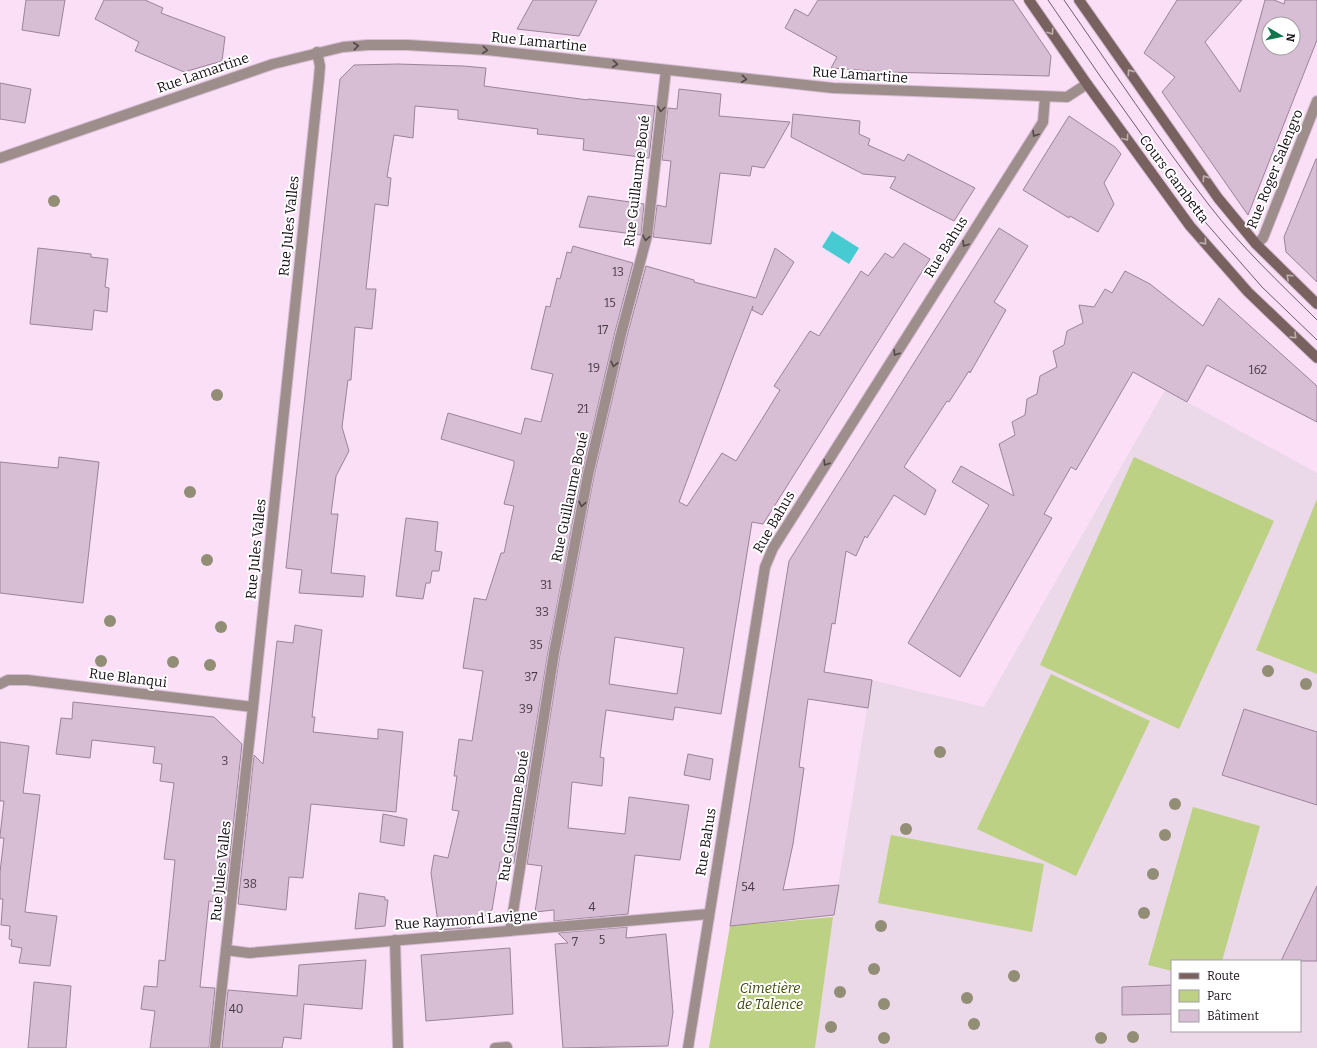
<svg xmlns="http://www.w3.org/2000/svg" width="1317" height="1048" viewBox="0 0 1317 1048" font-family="Bitter,serif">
<rect width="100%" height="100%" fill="#fadff7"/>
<path fill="#ebd8e8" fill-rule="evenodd" d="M1165 390 1317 473V1048H815L833 917 872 680 984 707ZM1172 961H1300V1031H1172Z"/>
<g fill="#bcd184">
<polygon points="1134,457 1274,521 1179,729 1040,665"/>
<polygon points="1317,499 1317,674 1256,650"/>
<polygon points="1051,674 1150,721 1076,876 977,829"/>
<polygon points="1193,807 1260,826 1222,961 1172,961 1172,971 1148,965"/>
<polygon points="891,835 1044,864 1032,932 878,903"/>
<polygon points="833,917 815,1048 709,1048 730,926"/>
</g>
<polygon fill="#47cbd3" points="832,231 859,248 849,264 822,247"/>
<g fill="#d8bed5" stroke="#9c8399" fill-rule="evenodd">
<polygon points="26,0 65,0 59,36 22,30"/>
<polygon points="104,0 145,0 163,8 161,13 225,37 222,61 184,72 135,51 139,42 95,19"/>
<polygon points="533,0 597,0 579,36 517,29"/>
<polygon points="818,0 1013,0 1051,56 1049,76 884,72 831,68 837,57 785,28 795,9 808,16"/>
<path d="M1177 0H1242L1205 42 1240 92 1265 0H1274L1284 4 1285 0H1317V40L1248 215 1162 92 1175 77 1144 53ZM1269 24H1293V48H1269Z"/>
<polygon points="398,64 463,66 486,68 484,86 588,100 588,99 655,106 649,158 583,150 584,139 537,134 538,129 458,119 458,110 415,106 413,138 394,135 387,177 391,178 388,206 375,204 366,289 376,289 372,329 355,327 351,380 348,380 342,427 349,451 336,476 331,514 338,514 331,573 365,576 363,597 299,593 302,570 286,568 340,79 354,65"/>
<polygon points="0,83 31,89 25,123 0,119"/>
<polygon points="679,89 721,94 719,116 790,122 764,168 752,166 750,176 720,173 711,244 653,237 657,205 666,207 671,161 662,160 668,108 677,109"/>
<polygon points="793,114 860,121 859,134 870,139 868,145 904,161 908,154 975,188 954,221 890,188 896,177 863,174 791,137"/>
<polygon points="1069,116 1115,147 1121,154 1104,183 1114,204 1098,232 1070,216 1069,218 1023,190"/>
<polygon points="1316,159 1317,159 1317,282 1286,252 1284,237"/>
<polygon points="588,196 644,204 641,235 579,227"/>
<polygon points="999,228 1028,246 994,302 1006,310 970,373 969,371 949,402 947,401 904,467 936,490 925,515 894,495 867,538 865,536 856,556 846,551 835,624 832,623 824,672 872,680 868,708 808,699 799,767 804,768 793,844 783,890 839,885 834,915 730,926 789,561"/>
<path d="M904 243 930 259 763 524 752 522 721 714 675 707 673 720 606 710 600 757 604 758 602 786 572 782 568 828 625 834 629 797 689 805 680 860 635 855 628 914 554 921V910L535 912 542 866 527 864 560 654 594 476 627 336 646 266 694 280V282L756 298 775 248 794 262 762 315 752 310 753 306 732 360 679 502 687 506 722 453 736 461 780 390 774 386 810 331 819 336 861 271 868 276 885 253 893 258ZM615 637 684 648 677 694 609 684Z"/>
<polygon points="573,246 633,263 615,332 582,474 548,652 514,863 500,862 492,910 469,928 439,930 431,873 434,855 448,858 459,811 452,810 457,776 454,776 459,739 472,741 483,671 463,668 474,598 486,600 501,553 504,553 514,506 504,504 514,465 514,461 441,439 448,413 521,434 525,418 541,422 553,374 531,369 546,306 550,307 557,278 560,279 567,252 571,253"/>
<polygon points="38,248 91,254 91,257 108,259 105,287 109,288 107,312 94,310 92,330 30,324"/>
<polygon points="1125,271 1150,284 1203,326 1219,298 1317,386 1317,422 1207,365 1187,402 1133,372 1076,470 1071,467 1044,514 1052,518 960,677 908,643 989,505 952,482 961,466 1014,496 999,444 1015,435 1012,422 1025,415 1027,399 1037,394 1040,376 1057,367 1053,351 1064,345 1067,331 1083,323 1079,305 1094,307 1105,289 1112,293"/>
<polygon points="59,457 99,462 83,603 0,593 0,462 58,468"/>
<polygon points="406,518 438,522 435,551 442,552 439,571 432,571 430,583 426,583 423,599 396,596"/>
<polygon points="295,625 322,630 312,717 315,717 313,732 378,739 378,729 403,732 396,812 311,804 303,878 289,877 286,910 238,904 254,755 263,764 277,641 293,643"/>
<polygon points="73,702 214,717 242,744 225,903 209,901 200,987 215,988 209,1048 150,1048 155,1011 141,1009 144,986 157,987 159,960 165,961 175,860 164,859 174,783 160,781 162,764 153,763 155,747 92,740 90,758 56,754 61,718 72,719"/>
<polygon points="1244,709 1317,732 1317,805 1222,775"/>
<polygon points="0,742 29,746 23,793 40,795 25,912 57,916 50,966 19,963 22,948 11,946 12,940 9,939 10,926 1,925 3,899 0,899 0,872 4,838 0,838 0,836 4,801 0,801"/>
<polygon points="688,754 713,759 710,780 684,775"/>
<polygon points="383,814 407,819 404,846 380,842"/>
<polygon points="1317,886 1317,961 1281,961"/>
<polygon points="359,893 385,897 385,900 388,900 385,926 355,929"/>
<polygon points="627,927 626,938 666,934 673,1012 668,1046 563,1048 555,944 568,943 558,933"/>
<polygon points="510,948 513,1014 426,1021 421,955"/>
<polygon points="366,960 362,1009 304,1004 301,1039 284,1037 282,1048 222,1048 228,990 297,996 299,965"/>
<polygon points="34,982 71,986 66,1048 28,1048"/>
<polygon points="1172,985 1172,1014 1122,1015 1122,987"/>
</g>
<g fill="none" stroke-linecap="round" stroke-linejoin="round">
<defs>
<g id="service">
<polyline points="395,940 398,1048"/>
<polyline points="495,1048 507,1047"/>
</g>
<g id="minor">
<polyline points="1256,244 1263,238 1317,101"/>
<polyline points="0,684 8,680 27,680 253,707"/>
<polyline points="510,931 554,653 588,475 621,334 647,236 666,70"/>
<polyline points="226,950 249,953 709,914"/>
<polyline points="215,1048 253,707 319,78 320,66 317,52"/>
<polyline points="688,1048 765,567 773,548 1043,122 1045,97"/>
</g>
<polyline id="tertiary" points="0,158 273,64 343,47 368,45 408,45 487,50 833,88 1067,97 1087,84"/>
<g id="secondary">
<polyline points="1029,0 1087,84 1190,226 1248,292 1317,358"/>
<polyline points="1079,0 1218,198 1256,244 1317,304"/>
</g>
</defs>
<use href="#service" stroke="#d6bdd3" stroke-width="12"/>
<use href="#minor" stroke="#d6bdd3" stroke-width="12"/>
<use href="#tertiary" stroke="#d6bdd3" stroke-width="12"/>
<use href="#secondary" stroke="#d6bdd3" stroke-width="12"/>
<use href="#service" stroke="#9d8d8b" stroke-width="10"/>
<use href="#minor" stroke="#9d8d8b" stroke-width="10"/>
<use href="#tertiary" stroke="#9d8d8b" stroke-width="10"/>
<use href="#secondary" stroke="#78615f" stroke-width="10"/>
<g stroke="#6e5e6c" stroke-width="1">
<polyline points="1048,0 1100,76 1199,215 1262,287 1317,340"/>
<path d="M1064 0C1112 69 1158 139 1209 205 1241 247 1280 283 1317 320"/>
</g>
</g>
<g fill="#928d75">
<circle cx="54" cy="201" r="6"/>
<circle cx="217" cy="395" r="6"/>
<circle cx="190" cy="492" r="6"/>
<circle cx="207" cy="560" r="6"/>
<circle cx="110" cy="621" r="6"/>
<circle cx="221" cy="627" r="6"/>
<circle cx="101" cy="661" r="6"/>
<circle cx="173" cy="662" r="6"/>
<circle cx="210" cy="665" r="6"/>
<circle cx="1268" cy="671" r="6"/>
<circle cx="1306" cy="684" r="6"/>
<circle cx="940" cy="752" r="6"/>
<circle cx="1175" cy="804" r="6"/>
<circle cx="906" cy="829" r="6"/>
<circle cx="1165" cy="835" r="6"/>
<circle cx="1153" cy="874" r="6"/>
<circle cx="1144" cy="913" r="6"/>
<circle cx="881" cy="926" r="6"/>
<circle cx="874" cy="969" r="6"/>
<circle cx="1014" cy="976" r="6"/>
<circle cx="840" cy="992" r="6"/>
<circle cx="967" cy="998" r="6"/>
<circle cx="884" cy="1004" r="6"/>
<circle cx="974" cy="1024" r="6"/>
<circle cx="831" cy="1027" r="6"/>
<circle cx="1133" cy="1037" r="6"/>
<circle cx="884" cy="1038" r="6"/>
<circle cx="1101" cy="1038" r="6"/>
</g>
<defs><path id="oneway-chevron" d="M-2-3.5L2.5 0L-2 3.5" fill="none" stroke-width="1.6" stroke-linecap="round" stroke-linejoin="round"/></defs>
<g stroke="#bcb0af">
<use href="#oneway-chevron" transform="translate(1051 32) rotate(56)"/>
<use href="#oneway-chevron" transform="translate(1130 72) rotate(-125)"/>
<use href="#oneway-chevron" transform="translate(1126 138) rotate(54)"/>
<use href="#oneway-chevron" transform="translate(1205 178) rotate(-125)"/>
<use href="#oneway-chevron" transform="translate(1204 242) rotate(49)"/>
<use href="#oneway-chevron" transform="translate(1289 277) rotate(-137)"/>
<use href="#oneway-chevron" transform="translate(1294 336) rotate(44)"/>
</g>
<g stroke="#53474a">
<use href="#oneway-chevron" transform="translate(356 46) rotate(-6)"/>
<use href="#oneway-chevron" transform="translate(485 50) rotate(6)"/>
<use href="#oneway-chevron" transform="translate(615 64) rotate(6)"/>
<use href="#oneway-chevron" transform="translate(744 79) rotate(6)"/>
<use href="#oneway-chevron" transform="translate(661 109) rotate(97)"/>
<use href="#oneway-chevron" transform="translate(1035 134) rotate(122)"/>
<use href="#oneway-chevron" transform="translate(646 238) rotate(101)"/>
<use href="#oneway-chevron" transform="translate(965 244) rotate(122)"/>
<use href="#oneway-chevron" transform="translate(896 353) rotate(122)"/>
<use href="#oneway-chevron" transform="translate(614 364) rotate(103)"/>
<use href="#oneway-chevron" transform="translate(826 463) rotate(122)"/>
<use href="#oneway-chevron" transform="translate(582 504) rotate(101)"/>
</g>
<g text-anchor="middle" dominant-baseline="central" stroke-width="4" stroke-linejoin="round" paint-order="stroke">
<g font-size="12" fill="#463945">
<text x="618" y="272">13</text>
<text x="610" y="303">15</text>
<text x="603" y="330">17</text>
<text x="594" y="368">19</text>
<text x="1258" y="370">162</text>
<text x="583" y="409">21</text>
<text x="546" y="585">31</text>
<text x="542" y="612">33</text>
<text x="536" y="645">35</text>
<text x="531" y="677">37</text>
<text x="526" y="709">39</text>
<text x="225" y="761">3</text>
<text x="250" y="884">38</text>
<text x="748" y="887">54</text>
<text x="592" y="907">4</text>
<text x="602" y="940">5</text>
<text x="575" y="942">7</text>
<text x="236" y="1009">40</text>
</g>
<g font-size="14" fill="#160d15" stroke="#fff">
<text transform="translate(539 42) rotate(6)">Rue Lamartine</text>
<text transform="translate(203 73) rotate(-19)">Rue Lamartine</text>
<text transform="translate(860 75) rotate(4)">Rue Lamartine</text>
<text transform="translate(1275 169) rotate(-68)">Rue Roger Salengro</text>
<text transform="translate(1174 179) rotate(53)">Cours Gambetta</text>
<text transform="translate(637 181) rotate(-83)">Rue Guillaume Boué</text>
<text transform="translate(289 226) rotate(-84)">Rue Jules Valles</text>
<text transform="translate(946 247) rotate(-58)">Rue Bahus</text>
<text transform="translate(570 497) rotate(-78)">Rue Guillaume Boué</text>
<text transform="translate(774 522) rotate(-60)">Rue Bahus</text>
<text transform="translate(256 549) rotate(-84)">Rue Jules Valles</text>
<text transform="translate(128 678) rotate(7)">Rue Blanqui</text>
<text transform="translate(514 816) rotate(-81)">Rue Guillaume Boué</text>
<text transform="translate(706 842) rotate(-81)">Rue Bahus</text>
<text transform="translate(221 871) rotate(-84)">Rue Jules Valles</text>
<text transform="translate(466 920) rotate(-4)">Rue Raymond Lavigne</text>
</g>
<g font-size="14" font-style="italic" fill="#3d4a0b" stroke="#fff">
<text x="770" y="988">Cimetière<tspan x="770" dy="16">de Talence</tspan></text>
</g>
</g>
<rect x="1171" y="960" width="130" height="72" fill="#ffffff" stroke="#a29ea1"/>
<rect x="1179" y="973" width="20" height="6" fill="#78615f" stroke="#a29ea1"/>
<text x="1207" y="980" font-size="12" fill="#160d15">Route</text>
<rect x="1179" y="990" width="20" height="12" fill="#bcd184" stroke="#a29ea1"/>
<text x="1207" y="1000" font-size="12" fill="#160d15">Parc</text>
<rect x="1179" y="1010" width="20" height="12" fill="#d8bed5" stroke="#a29ea1"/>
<text x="1207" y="1020" font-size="12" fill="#160d15">Bâtiment</text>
<g transform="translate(1281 36) rotate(99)"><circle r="19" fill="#ffffff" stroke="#a29ea1"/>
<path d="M0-3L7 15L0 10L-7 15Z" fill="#11764f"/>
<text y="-6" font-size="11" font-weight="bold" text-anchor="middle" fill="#160d15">N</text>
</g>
</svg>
